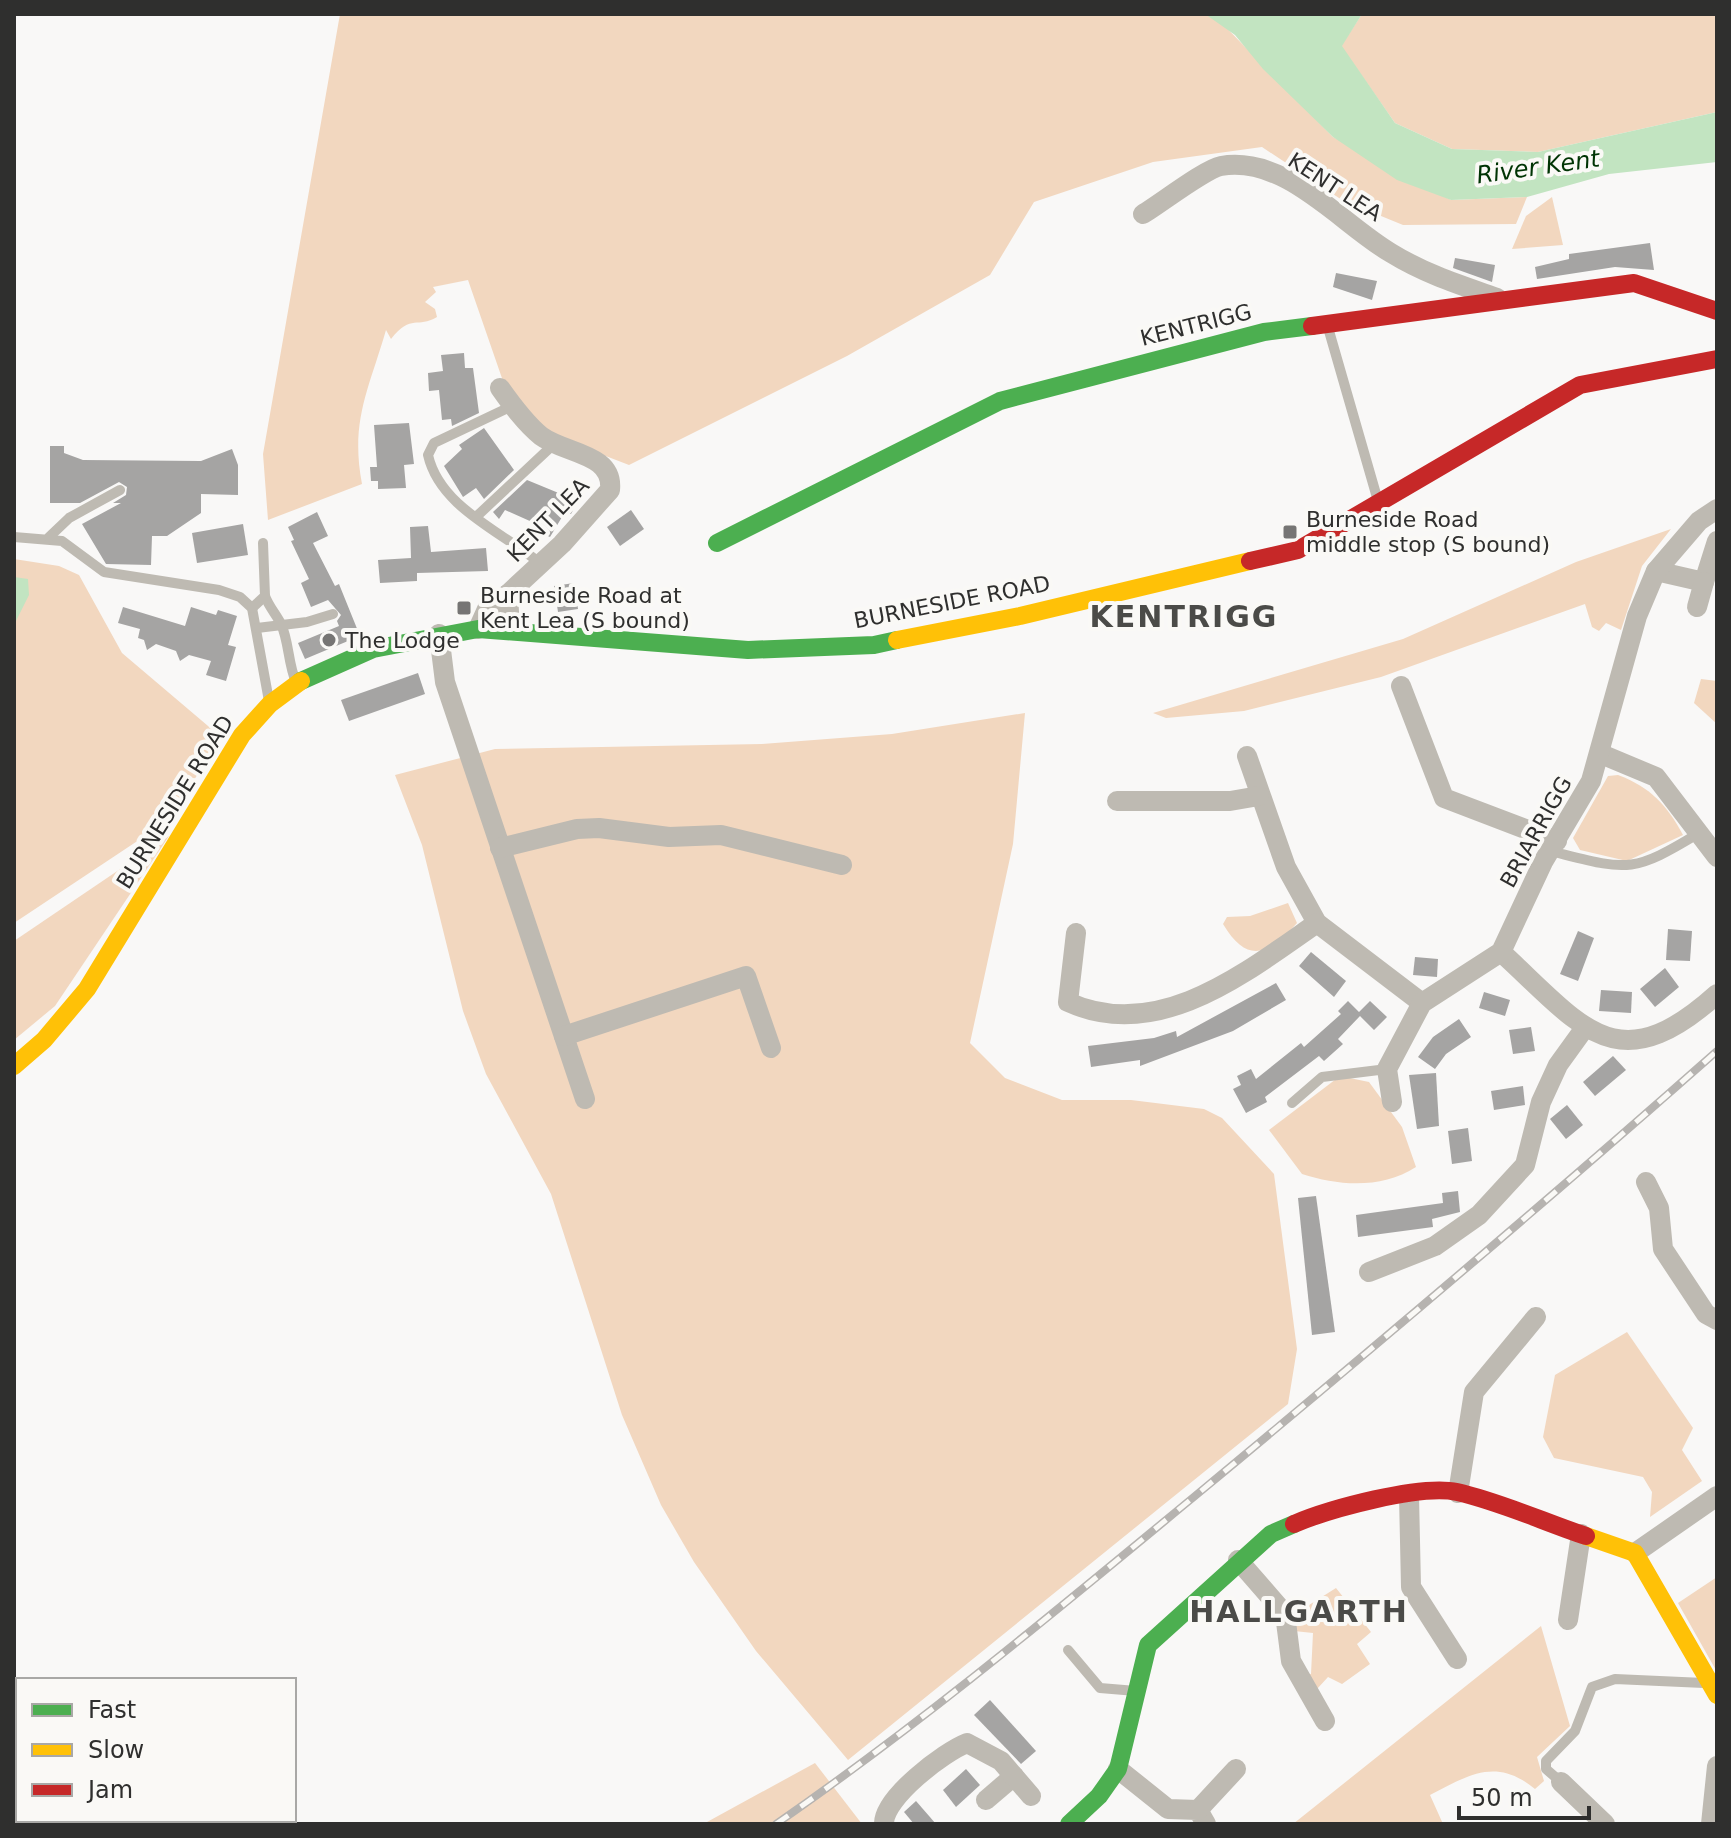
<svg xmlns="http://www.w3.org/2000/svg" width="1731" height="1838" viewBox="0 0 1731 1838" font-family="'DejaVu Sans',sans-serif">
<rect width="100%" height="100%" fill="#f9f8f7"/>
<g fill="#f2d7bf">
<path d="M340 14H1213L1333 137 1451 200 1527 197 1516 224 1403 225 1342 200 1262 147 1153 162 1034 202 990 275 847 356 629 465 546 433 504 384 468 280 433 287 436 292 425 302 435 309 437 317C417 329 412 313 391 339L386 330C369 389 350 421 362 484L268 520 263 454Z"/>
<polygon points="1362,14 1717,14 1717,112 1538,152 1452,149 1395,123 1341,46"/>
<polygon points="1552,197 1563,245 1512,249 1526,216"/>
<polygon points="1671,529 1642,566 1621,630 1606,623 1599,631 1592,627 1585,604 1381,677 1244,711 1166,718 1153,713 1403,639 1576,562"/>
<polygon points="14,559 59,566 79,575 122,653 221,737 169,820 14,923"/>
<polygon points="1701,679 1717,681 1717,724 1694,703"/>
<polygon points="1025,713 1013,844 970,1043 1005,1078 1062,1100 1131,1100 1204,1109 1222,1118 1274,1174 1297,1349 1288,1404 848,1760 756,1651 694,1562 661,1505 622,1415 551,1194 486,1074 463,1011 422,845 395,775 495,749 762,744 892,734"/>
<path d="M1618 775C1650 787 1667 805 1683 835L1627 861 1580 850 1573 838 1608 776Z"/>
<polygon points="169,836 55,1006 14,1040 14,941"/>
<path d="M1288 903 1297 923C1268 956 1247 964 1223 924L1227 917 1250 916Z"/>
<path d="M1340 1076 1369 1082 1402 1127 1416 1167C1382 1189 1339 1186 1302 1174L1269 1130Z"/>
<polygon points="1627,1332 1693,1428 1682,1450 1702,1481 1650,1517 1652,1492 1643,1477 1554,1458 1543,1437 1555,1375"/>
<polygon points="1717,1577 1717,1672 1678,1603"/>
<polygon points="1336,1588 1371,1632 1357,1644 1370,1664 1342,1684 1328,1677 1317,1689 1302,1674 1311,1674 1313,1633 1294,1631 1290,1617"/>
<path d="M1541 1626 1570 1726 1537 1757 1544 1781 1535 1789C1496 1757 1469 1775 1430 1795L1443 1824H1293Z"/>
<polygon points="815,1763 862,1824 705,1824 707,1822"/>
</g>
<g fill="#c2e4c1">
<polygon points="1205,14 1362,14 1342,46 1395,123 1452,149 1538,152 1717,112 1717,162 1609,174 1527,197 1451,200 1397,180 1333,137 1263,69 1235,35"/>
<polygon points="14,577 28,579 29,595 14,625"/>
</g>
<g fill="#a5a4a3">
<polygon points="1650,243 1654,270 1615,267 1537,279 1535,267 1569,259 1569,254"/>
<polygon points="1455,258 1495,265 1492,282 1453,268"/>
<polygon points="1336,273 1377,281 1372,300 1333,287"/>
<polygon points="464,353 465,368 473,368 479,413 452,426 451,419 442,420 439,390 429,391 428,373 443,371 441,355"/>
<polygon points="409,423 414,464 404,465 406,488 378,489 378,481 371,481 370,467 377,467 374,425"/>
<polygon points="484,428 514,470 484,499 476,488 463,497 444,466 462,449 459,445"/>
<polygon points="50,446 64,446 64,453 83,460 201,461 232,449 238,465 238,495 201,494 201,513 167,536 152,536 151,565 106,564 82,524 121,503 113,503 126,495 127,487 119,482 80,503 50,503"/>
<polygon points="527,480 578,501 571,514 565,512 550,537 538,532 541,526 505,510 499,519 493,512"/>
<polygon points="631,510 644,529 620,546 607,527"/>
<polygon points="317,512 328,536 313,543 335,586 339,584 360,636 305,659 298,643 339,626 337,621 341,615 328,600 311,607 301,583 309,579 291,541 294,540 288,527"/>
<polygon points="243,524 248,555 197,563 192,533"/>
<polygon points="428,526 431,552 486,548 488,571 417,573 417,581 380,583 378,560 411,558 410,527"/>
<polygon points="574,583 578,609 558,612 554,586"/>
<polygon points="123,607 185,626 191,607 216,615 218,610 237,616 228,645 236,647 226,681 206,675 211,661 189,655 180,661 176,651 156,644 147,650 144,640 138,638 140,629 118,623"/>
<polygon points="418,673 425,694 349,721 341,700"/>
<polygon points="1668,929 1692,931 1690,961 1666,960"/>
<polygon points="1578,931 1594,938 1578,981 1560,974"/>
<polygon points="1311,952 1346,981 1334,997 1299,966"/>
<polygon points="1415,957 1438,959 1437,977 1413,975"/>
<polygon points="1665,968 1679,987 1655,1007 1640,989"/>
<polygon points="1276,983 1286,1000 1233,1031 1140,1066 1140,1060 1091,1067 1088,1046 1154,1038 1176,1031 1177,1037"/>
<polygon points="1601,990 1632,992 1631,1013 1599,1011"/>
<polygon points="1484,992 1510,1000 1505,1016 1479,1008"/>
<polygon points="1348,1001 1359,1012 1370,1001 1387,1017 1374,1030 1360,1016 1338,1039 1343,1044 1324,1061 1319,1056 1265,1097 1267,1102 1246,1113 1233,1089 1241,1085 1237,1076 1251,1069 1256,1079 1301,1043 1304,1047 1341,1014 1338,1011"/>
<polygon points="1459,1019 1471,1037 1446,1054 1435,1069 1418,1057 1433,1037"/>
<polygon points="1531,1027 1535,1051 1513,1054 1509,1030"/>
<polygon points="1613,1056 1626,1070 1595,1096 1583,1082"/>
<polygon points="1436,1073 1439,1126 1417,1129 1409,1075"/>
<polygon points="1523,1086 1525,1105 1494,1110 1491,1091"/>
<polygon points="1567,1105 1583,1125 1566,1139 1550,1119"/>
<polygon points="1468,1128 1472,1161 1452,1164 1448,1131"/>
<polygon points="1458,1191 1460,1212 1432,1219 1433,1227 1358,1237 1356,1215 1443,1203 1442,1193"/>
<polygon points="1316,1196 1335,1332 1312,1335 1298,1198"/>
<polygon points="990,1700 1036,1751 1021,1764 974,1715"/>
<polygon points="966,1769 980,1785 956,1807 943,1790"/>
<polygon points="916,1801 936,1824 914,1824 904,1812"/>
</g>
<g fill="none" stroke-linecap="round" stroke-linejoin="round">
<g stroke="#bebab2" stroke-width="10">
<polyline points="1327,324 1378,501"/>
<path d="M512 406 434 443 428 455C440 508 503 532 541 564"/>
<polyline points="477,516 554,444"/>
<polyline points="14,537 62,541 104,572 219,590 240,597 252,608 269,701"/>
<polyline points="49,537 69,518 120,490"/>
<path d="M265 596C269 607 276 614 281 624 289 641 288 664 296 682"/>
<polyline points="252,608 265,596 263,543"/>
<polyline points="257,628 307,622 333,614"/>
<path d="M1550 851C1627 870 1630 875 1699 833"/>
<polyline points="1292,1103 1322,1077 1387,1069"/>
<polyline points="1068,1650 1100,1688 1136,1691"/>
<polyline points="1561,1782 1546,1769 1546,1761 1575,1731 1592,1687 1615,1679 1704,1683"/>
</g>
<g stroke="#bebab2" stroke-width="20">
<path d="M1143 214C1160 204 1205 169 1221 166 1286 155 1340 223 1391 253 1425 274 1460 285 1497 298"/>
<path d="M500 388C512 405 525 423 541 436 565 454 614 453 610 490L562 544 508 594 510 630"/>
<polyline points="1656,571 1704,582 1717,541"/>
<polyline points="1697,607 1704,582"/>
<polyline points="478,629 487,609 508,594"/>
<polyline points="439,634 445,682 585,1099"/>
<polyline points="1401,686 1444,798 1557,841"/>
<polyline points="1601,754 1656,777 1717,857"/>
<polyline points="1247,756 1286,867 1317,923 1422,1003"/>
<polyline points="1117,801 1230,801 1259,796"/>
<polyline points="500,848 577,829 599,828 669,837 721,835 842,865"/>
<path d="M1076 933 1068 1002C1158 1043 1245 973 1317 923"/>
<path d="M1501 952C1581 1025 1616 1085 1717 994"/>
<polyline points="564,1036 746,976 771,1048"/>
<polyline points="1392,1102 1387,1069 1422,1003 1501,952 1543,862 1591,781 1637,616 1656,571 1699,521 1717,509"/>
<polyline points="1646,1182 1659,1208 1663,1249 1706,1314 1717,1320"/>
<polyline points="1369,1272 1435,1246 1479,1215 1525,1165 1541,1102 1558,1065 1584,1029"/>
<polyline points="1458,1493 1474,1392 1536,1317"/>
<polyline points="1409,1495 1411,1587 1457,1659"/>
<polyline points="1635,1553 1717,1496"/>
<polyline points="1238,1560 1285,1614 1291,1661 1325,1721"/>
<polyline points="1568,1620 1581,1534"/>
<polyline points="1118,1769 1168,1809 1198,1810 1206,1824"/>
<polyline points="1561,1782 1605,1824"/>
<polyline points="986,1800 1014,1776"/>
<polyline points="1198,1810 1236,1769"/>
<path d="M884 1824C883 1798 944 1752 967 1743L1001 1761 1031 1796"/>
<polyline points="1711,1824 1717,1766"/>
</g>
<g stroke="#4caf50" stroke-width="18">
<polyline points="717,543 1000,401 1264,332 1312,326"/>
<polyline points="301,681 373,649 478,629 748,650 874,645 897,640"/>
<polyline points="1069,1824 1099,1796 1118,1769 1148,1645 1271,1534 1294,1524"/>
</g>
<g stroke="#ffc107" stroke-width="18">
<polyline points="897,640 1020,616 1250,561"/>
<polyline points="14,1066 44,1040 87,989 242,735 270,704 301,681"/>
<polyline points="1586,1536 1635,1553 1717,1695"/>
</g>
<g stroke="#c62828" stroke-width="18">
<polyline points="1312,326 1634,283 1717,311"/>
<polyline points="1250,561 1298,550 1580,385 1717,359"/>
<path d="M1294 1524C1329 1509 1420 1484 1457 1492 1501 1502 1544 1522 1586 1536"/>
</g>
<defs>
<path id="rail" d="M776 1824C922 1723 1058 1609 1195 1496 1371 1350 1546 1202 1717 1051"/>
</defs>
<use href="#rail" stroke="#b6b3b0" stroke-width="8"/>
<use href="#rail" stroke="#faf9f6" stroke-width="5" stroke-dasharray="15" stroke-linecap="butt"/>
</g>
<g fill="#767574" stroke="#faf9f6" stroke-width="3">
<rect x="1282" y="524" width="16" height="16" rx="4"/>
<rect x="456" y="600" width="16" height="16" rx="4"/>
<circle cx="329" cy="640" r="8"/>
</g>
<g text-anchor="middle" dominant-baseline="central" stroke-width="8" stroke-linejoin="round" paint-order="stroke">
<g font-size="22" fill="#2f2f2e" stroke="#faf9f6">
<text transform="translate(1335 187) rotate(33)">KENT LEA</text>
<text transform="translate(1196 325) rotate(-14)">KENTRIGG</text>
<text transform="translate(548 520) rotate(-46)">KENT LEA</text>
<text transform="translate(952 602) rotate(-11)">BURNESIDE ROAD</text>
<text transform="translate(175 802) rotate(-58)">BURNESIDE ROAD</text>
<text transform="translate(1536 832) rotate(-61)">BRIARRIGG</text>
</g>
<g font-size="22" fill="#2f2f2e" stroke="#faf9f6" text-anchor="start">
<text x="1306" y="519">Burneside Road<tspan x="1306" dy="25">middle stop (S bound)</tspan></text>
<text x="480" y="595">Burneside Road at<tspan x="480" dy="25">Kent Lea (S bound)</tspan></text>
<text x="345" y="640">The Lodge</text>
</g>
<g font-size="24" font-style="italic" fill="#003404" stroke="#faf9f6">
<text transform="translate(1538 167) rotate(-8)">River Kent</text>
</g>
<g font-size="30" font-weight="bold" letter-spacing="2" fill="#4b4b48" stroke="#faf9f6">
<text x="1184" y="616">KENTRIGG</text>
<text x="1299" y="1611">HALLGARTH</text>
</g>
</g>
<rect width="1731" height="1838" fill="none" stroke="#2f2f2e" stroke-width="32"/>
<rect x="16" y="1678" width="280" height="144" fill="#faf9f6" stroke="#a9a8a6" stroke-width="2"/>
<rect x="32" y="1704" width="40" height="12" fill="#4caf50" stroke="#a9a8a6" stroke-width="2"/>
<text x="88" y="1718" font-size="24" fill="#2f2f2e">Fast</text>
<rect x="32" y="1744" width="40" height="12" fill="#ffc107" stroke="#a9a8a6" stroke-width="2"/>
<text x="88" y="1758" font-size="24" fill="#2f2f2e">Slow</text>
<rect x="32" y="1784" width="40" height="12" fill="#c62828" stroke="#a9a8a6" stroke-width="2"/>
<text x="88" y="1798" font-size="24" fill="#2f2f2e">Jam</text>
<path d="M1459 1806v12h130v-12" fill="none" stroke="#2f2f2e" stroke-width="4"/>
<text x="1471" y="1806" font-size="24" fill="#2f2f2e" stroke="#faf9f6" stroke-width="6" paint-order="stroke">50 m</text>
</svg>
